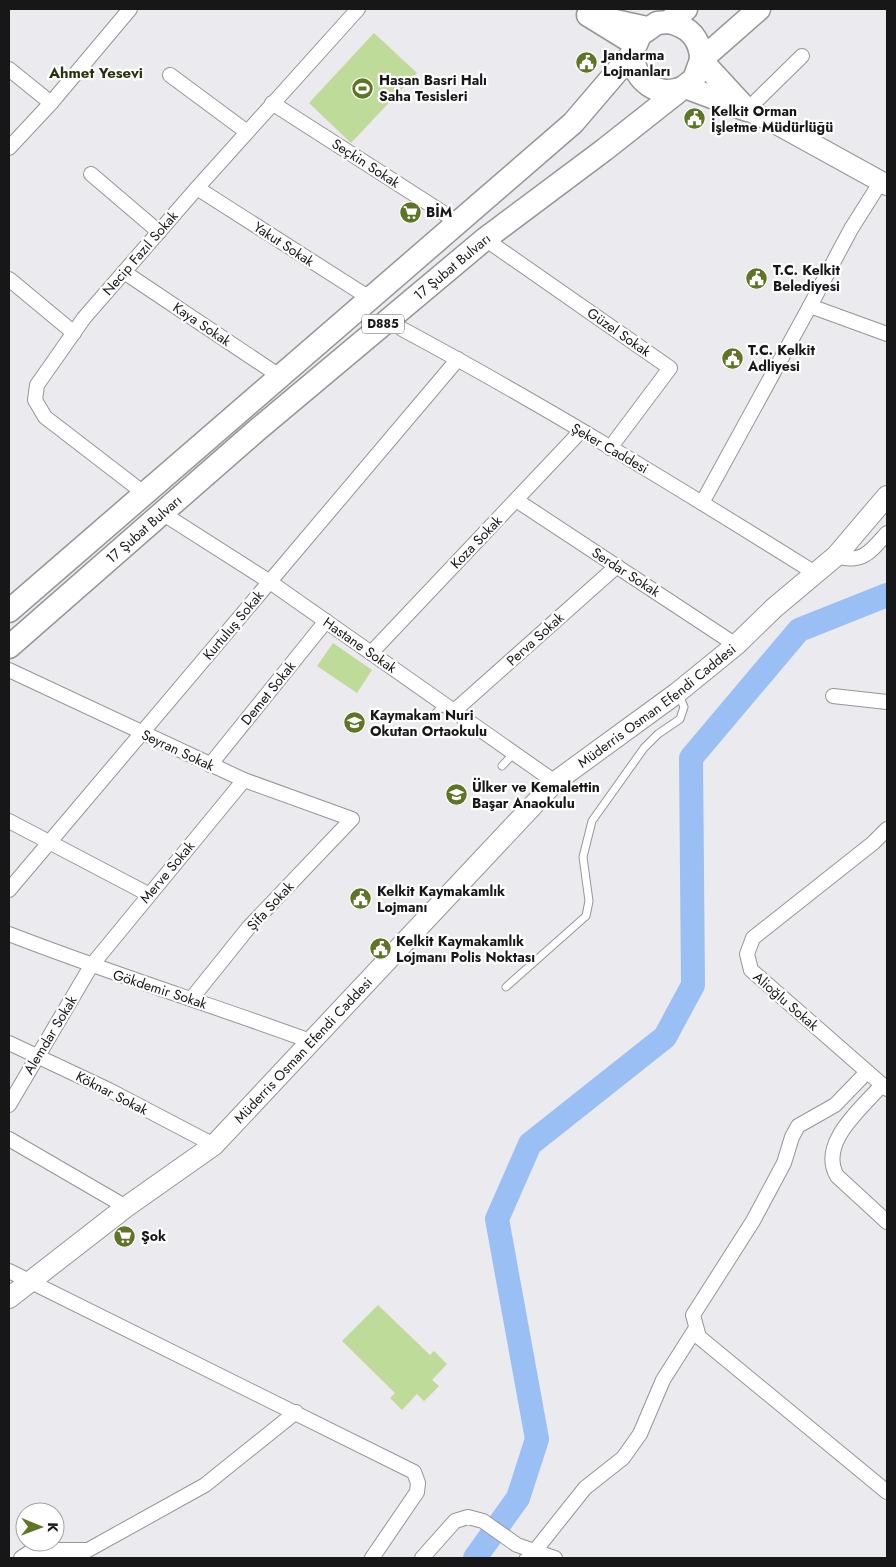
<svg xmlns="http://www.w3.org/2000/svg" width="896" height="1567" viewBox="0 0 896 1567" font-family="Jost,sans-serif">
<rect width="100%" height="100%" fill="#ebeaee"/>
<g fill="#bfdb99">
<polygon points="374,33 417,73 351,143 309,103"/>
<polygon points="333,643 372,670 357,693 317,666"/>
<polygon points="378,1305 430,1355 434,1351 447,1364 432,1380 439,1386 424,1401 417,1394 402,1410 390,1398 395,1393 342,1341"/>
</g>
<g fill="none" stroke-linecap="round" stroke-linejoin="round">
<polyline stroke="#9abff5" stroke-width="24" points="475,1558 518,1498 537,1439 497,1219 530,1144 665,1037 693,985 691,758 799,630 887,595"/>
<defs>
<g id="service">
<polyline points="435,714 443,705"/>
<polyline points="502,766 515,752"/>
<polyline points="506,987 586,916 589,901 583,857 592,821 644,748 658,734 680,719 684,707 679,695"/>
<polyline points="523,1558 534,1552"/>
</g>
<g id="minor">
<polyline points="9,69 51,103"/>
<polyline points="170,75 247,132"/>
<polyline points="272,103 459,223"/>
<polyline points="747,110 802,56"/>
<polyline points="9,148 51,103 130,9"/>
<polyline points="91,174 159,232"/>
<polyline points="880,183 851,229 810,306 887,334"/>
<polyline points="197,188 371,299"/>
<polyline points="485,239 670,368 610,448"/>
<polyline points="124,272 281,377"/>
<polyline points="9,279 74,333"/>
<path d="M402 329C542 404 679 488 815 573"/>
<polyline points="145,494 45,417 35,400 37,385 84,318 197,188 358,9"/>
<polyline points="516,500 736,645"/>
<polyline points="702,503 810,306"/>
<polyline points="162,513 270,582 555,782"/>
<path d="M836 556C863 564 870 552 887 533"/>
<polyline points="371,653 581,431"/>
<polyline points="9,670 244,780 352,819 249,927 192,998"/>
<polyline points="833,696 887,702"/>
<polyline points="453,712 617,566"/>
<polyline points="210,765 326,621"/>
<polyline points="9,821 148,894"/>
<polyline points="887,829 873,843 753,938 747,954 751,970 887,1089"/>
<polyline points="9,890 458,359"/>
<path d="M9 934C109 973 212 1005 313 1042"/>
<polyline points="9,1043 109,1090 214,1145"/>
<polyline points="867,1072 835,1105 798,1126 792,1137 784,1163 753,1221 693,1315 699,1337 887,1492"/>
<path d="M882 1085C862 1108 818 1143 837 1176L887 1222"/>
<polyline points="9,1105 91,966 244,780"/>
<polyline points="9,1139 126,1207"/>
<polyline points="9,1271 414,1472 418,1483 417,1492 372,1558"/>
<polyline points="534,1552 585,1488 623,1458 640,1434 663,1380 696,1328"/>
<polyline points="21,1558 33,1550 88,1550 205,1485 296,1412"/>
<polyline points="422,1558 455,1521 468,1517 483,1521 517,1545 555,1558"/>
</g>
<g id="secondary">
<polyline points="747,110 771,121 887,185"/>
<path id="s1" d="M9 1298 126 1207 214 1145 555 782 677 693 736 645 774 608 836 556 887 496"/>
</g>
<g id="trunk">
<polyline points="635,44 588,15 647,28"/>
<path d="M632 54C635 82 658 99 685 87L747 110 701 60C701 39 689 26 668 22"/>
<polyline points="9,611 573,123 632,54 640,35 657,23 668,22 686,9"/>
<path id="s2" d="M9 647 257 430 485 239 604 150 694 79 701 60 759 9"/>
</g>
</defs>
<use href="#service" stroke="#969598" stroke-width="9"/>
<use href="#minor" stroke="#969598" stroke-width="16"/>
<use href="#secondary" stroke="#969598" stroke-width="22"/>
<use href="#trunk" stroke="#969598" stroke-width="25"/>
<use href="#service" stroke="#fff" stroke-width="7"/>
<use href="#minor" stroke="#fff" stroke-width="14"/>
<use href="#secondary" stroke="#fff" stroke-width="20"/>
<use href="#trunk" stroke="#fff" stroke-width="22"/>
</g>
<defs>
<symbol id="civic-disc" viewBox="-11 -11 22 22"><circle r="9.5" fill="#5e7526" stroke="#fff"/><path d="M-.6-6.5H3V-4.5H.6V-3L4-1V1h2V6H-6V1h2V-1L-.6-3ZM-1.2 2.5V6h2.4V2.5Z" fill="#fff"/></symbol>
<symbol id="stadium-disc" viewBox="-11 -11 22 22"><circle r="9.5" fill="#5e7526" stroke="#fff"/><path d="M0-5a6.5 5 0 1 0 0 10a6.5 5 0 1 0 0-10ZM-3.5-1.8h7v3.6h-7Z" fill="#fff"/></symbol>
<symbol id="supermarket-disc" viewBox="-11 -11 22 22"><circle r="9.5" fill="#5e7526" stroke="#fff"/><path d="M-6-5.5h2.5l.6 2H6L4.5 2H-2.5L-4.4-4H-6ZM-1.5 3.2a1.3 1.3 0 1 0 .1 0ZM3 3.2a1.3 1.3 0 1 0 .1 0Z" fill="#fff"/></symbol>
<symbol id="school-disc" viewBox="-11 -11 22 22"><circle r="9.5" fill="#5e7526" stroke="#fff"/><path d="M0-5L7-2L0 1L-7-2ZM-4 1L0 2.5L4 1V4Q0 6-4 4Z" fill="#fff"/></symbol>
</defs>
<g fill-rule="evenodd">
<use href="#civic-disc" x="574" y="50" width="25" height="25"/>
<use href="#stadium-disc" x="350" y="76" width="25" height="25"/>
<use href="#civic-disc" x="682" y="106" width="25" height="25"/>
<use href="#supermarket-disc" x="398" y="200" width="25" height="25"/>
<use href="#civic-disc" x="744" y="266" width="25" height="25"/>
<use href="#civic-disc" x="720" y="346" width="25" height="25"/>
<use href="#school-disc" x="342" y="710" width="25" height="25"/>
<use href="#school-disc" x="444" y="782" width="25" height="25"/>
<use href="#civic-disc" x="348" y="886" width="25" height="25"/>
<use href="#civic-disc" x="368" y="936" width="25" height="25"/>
<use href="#supermarket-disc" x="112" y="1224" width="25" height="25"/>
</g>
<g text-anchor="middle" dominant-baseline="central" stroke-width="4.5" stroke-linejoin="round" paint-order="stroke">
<rect fill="#fff" stroke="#5d5d5d" stroke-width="1" x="362" y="314.5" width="42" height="19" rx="4"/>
<g font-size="12" font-weight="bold" fill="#171718">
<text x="383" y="324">D885</text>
</g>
<g font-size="14" font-weight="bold" fill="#171718" stroke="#fff" text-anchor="start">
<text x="603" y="55">Jandarma<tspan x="603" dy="16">Lojmanları</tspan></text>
<text x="379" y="80">Hasan Basri Halı<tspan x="379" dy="16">Saha Tesisleri</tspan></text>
<text x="711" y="111">Kelkit Orman<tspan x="711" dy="16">İşletme Müdürlüğü</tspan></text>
<text x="426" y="212">BİM</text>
<text x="773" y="270">T.C. Kelkit<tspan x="773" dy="16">Belediyesi</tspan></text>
<text x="748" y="350">T.C. Kelkit<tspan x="748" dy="16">Adliyesi</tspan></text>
<text x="370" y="715">Kaymakam Nuri<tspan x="370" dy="16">Okutan Ortaokulu</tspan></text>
<text x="472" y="787">Ülker ve Kemalettin<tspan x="472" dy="16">Başar Anaokulu</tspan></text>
<text x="377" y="891">Kelkit Kaymakamlık<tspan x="377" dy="16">Lojmanı</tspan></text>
<text x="396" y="941">Kelkit Kaymakamlık<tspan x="396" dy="16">Lojmanı Polis Noktası</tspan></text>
<text x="141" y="1236">Şok</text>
</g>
<g font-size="14" fill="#171718" stroke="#fff">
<text transform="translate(366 163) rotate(33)">Seçkin Sokak</text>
<text transform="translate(284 244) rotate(33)">Yakut Sokak</text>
<text transform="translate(140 253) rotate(-49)">Necip Fazıl Sokak</text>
<text stroke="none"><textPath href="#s2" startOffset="584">17 Şubat Bulvarı</textPath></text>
<text transform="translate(202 324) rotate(34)">Kaya Sokak</text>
<text transform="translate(619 332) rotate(35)">Güzel Sokak</text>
<text transform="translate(610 448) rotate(30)">Şeker Caddesi</text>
<text stroke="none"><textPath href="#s2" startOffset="179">17 Şubat Bulvarı</textPath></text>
<text transform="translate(476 542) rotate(-46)">Koza Sokak</text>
<text transform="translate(626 572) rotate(33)">Serdar Sokak</text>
<text transform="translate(233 625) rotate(-50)">Kurtuluş Sokak</text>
<text transform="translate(535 639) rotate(-42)">Perva Sokak</text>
<text transform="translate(360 645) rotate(35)">Hastane Sokak</text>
<text transform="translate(268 693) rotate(-51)">Demet Sokak</text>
<text stroke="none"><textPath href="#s1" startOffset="881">Müderris Osman Efendi Caddesi</textPath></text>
<text transform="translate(178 750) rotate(25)">Seyran Sokak</text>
<text transform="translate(167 872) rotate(-50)">Merve Sokak</text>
<text transform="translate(270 906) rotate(-47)">Şifa Sokak</text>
<text transform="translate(160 989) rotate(18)">Gökdemir Sokak</text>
<text transform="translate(786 1001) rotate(41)">Alioğlu Sokak</text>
<text transform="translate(50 1035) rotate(-59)">Alemdar Sokak</text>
<text stroke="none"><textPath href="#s1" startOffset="386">Müderris Osman Efendi Caddesi</textPath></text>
<text transform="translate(112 1093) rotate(27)">Köknar Sokak</text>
</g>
<g font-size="15" font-weight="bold" fill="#28330d" stroke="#fff">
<text x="96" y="73">Ahmet Yesevi</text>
</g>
</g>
<rect width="896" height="1567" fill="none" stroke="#171718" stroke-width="20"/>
<g transform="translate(40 1527) rotate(91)"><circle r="24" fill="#ffffff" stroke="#a2a2a3"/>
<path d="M0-4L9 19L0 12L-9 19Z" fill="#5e7526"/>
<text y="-8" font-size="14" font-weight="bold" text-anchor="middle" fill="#171718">K</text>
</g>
</svg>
